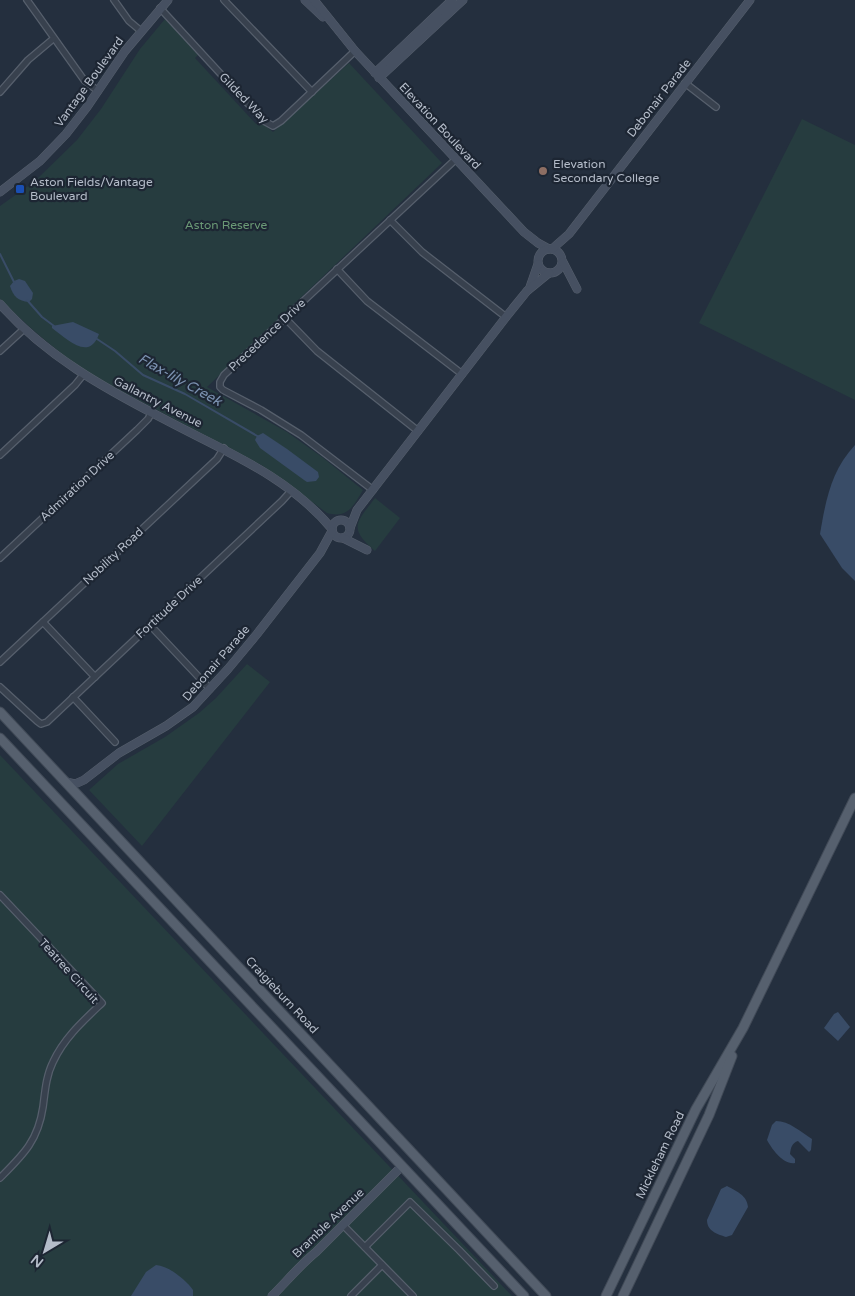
<svg xmlns="http://www.w3.org/2000/svg" width="855" height="1296" viewBox="0 0 855 1296" font-family="'Varela Round',sans-serif">
<rect width="100%" height="100%" fill="#242f3e"/>
<g fill="#263c3f">
<path d="M165 19 198 55 195 58 256 124 260 121 273 132 349 63 442 163 207 387 287 432 322 457 363 490C354 505 348 519 327 513L263 466 89 374C57 351 28 327 0 299V206L35 181 77 140 101 109 140 49Z"/>
<polygon points="802,119 855,145 855,400 699,323"/>
<path d="M375 498 400 518 375 551C348 528 356 523 375 498Z"/>
<polygon points="247,664 270,682 142,846 89,790 118,764 165,737 199,713 216,698"/>
<polygon points="0,755 512,1296 0,1296"/>
</g>
<g fill="#394c67">
<path d="M19 279 25 281 33 293 32 299 29 302C18 301 13 296 10 286L14 281Z"/>
<path d="M73 322 99 334C89 362 67 339 52 328V326Z"/>
<polygon points="263,433 287,449 318,472 319,477 316,481 307,482 304,480 260,448 255,440 257,436"/>
<path d="M855 445V581L842 568 820 534C826 499 831 471 855 445Z"/>
<polygon points="838,1012 850,1027 838,1041 824,1028 834,1014"/>
<path d="M776 1121C789 1121 801 1132 812 1139L811 1150 809 1152 798 1141C792 1143 791 1147 790 1154L795 1159V1163C783 1165 772 1149 767 1140L772 1125Z"/>
<path d="M727 1186C736 1191 747 1195 748 1207L732 1235 726 1237C717 1234 707 1231 707 1220L721 1189Z"/>
<path d="M156 1265C169 1266 186 1280 193 1290V1296H131L146 1272Z"/>
</g>
<g fill="none" stroke-linecap="round" stroke-linejoin="round">
<g stroke="#394c67" stroke-width="2">
<polyline points="0,254 14,282"/>
<polyline points="27,300 42,317 54,326"/>
<polyline points="97,339 115,351 143,375 185,394 259,437"/>
</g>
<defs>
<g id="street">
<polyline points="27,0 84,80 98,91"/>
<polyline points="114,0 129,21 141,31"/>
<polyline points="224,0 312,92"/>
<polyline points="160,8 264,121 273,126 281,121 355,51"/>
<polyline points="685,83 716,107"/>
<polyline points="0,92 28,60 53,39"/>
<polyline points="390,220 422,252 506,317"/>
<polyline points="337,269 367,301 462,374"/>
<polyline points="285,318 317,351 418,431"/>
<polyline points="0,351 24,329"/>
<polyline points="0,455 75,385 83,375"/>
<polyline points="373,490 301,435 261,410 223,390 220,387 220,382 224,375 456,159"/>
<polyline points="0,558 137,430 148,419 152,412"/>
<polyline points="43,622 95,677"/>
<polyline points="150,625 210,689"/>
<polyline points="0,662 217,459 224,448"/>
<polyline points="0,687 37,721 41,724 47,722 282,501 291,491"/>
<polyline points="73,697 115,742"/>
<path d="M0 895 102 1003C83 1021 64 1038 53 1062 46 1076 45 1092 43 1107 38 1141 23 1155 0 1178"/>
<polyline points="343,1225 413,1296"/>
<polyline points="365,1247 410,1202 459,1250 494,1286"/>
<polyline points="351,1296 382,1265"/>
</g>
<g id="secondary">
<polyline points="305,0 323,17"/>
<polyline points="314,0 355,51 524,232 538,243 549,249"/>
<polyline points="375,73 452,0"/>
<polyline points="379,78 463,0"/>
<polyline points="0,192 40,161 66,134 87,107 125,51 168,0"/>
<circle cx="550" cy="261" r="12"/>
<polyline points="552,249 569,234 750,0"/>
<polyline points="563,262 577,289"/>
<polyline points="530,287 538,264"/>
<path d="M0 304C46 356 104 388 164 419 224 451 287 475 332 529"/>
<circle cx="341" cy="529" r="9"/>
<polyline points="350,528 357,510 506,317 527,291 549,273"/>
<polyline points="343,538 367,550"/>
<polyline points="66,782 75,784 84,780 119,753 166,726 193,707 228,669 257,634 320,553 332,531"/>
<path d="M272 1296C287 1281 300 1265 316 1252L402 1166"/>
</g>
<g id="primary">
<polyline points="0,712 546,1296"/>
<polyline points="0,738 524,1296"/>
<polyline points="606,1296 696,1109 743,1028 855,798"/>
<polyline points="623,1296 709,1115 732,1056"/>
</g>
</defs>
<use href="#street" stroke="#565f6c" stroke-width="8"/>
<use href="#secondary" stroke="#565f6c" stroke-width="9"/>
<use href="#primary" stroke="#414a57" stroke-width="11"/>
<use href="#street" stroke="#38414e" stroke-width="5.5"/>
<use href="#secondary" stroke="#465061" stroke-width="8"/>
<use href="#primary" stroke="#56606e" stroke-width="9"/>
</g>
<circle fill="#8d6e63" stroke="#1d2633" stroke-width="2" cx="543" cy="171" r="5"/>
<rect fill="#1a4fb4" stroke="#1d2633" stroke-width="2" x="15" y="184" width="10" height="10" rx="2.5"/>
<g text-anchor="middle" dominant-baseline="central" stroke-width="4.5" stroke-linejoin="round" paint-order="stroke">
<g font-size="12" fill="#b4bcc9" stroke="#1d2633">
<text transform="translate(89 82) rotate(-54)">Vantage Boulevard</text>
<text transform="translate(244 98) rotate(46)">Gilded Way</text>
<text transform="translate(659 98) rotate(-52)">Debonair Parade</text>
<text transform="translate(440 126) rotate(47)">Elevation Boulevard</text>
<text transform="translate(267 335) rotate(-43)">Precedence Drive</text>
<text transform="translate(158 402) rotate(27)">Gallantry Avenue</text>
<text transform="translate(77 486) rotate(-43)">Admiration Drive</text>
<text transform="translate(113 556) rotate(-43)">Nobility Road</text>
<text transform="translate(169 607) rotate(-43)">Fortitude Drive</text>
<text transform="translate(216 663) rotate(-49)">Debonair Parade</text>
<text transform="translate(69 971) rotate(48)">Teatree Circuit</text>
<text transform="translate(282 995) rotate(47)">Craigieburn Road</text>
<text transform="translate(660 1155) rotate(-64)">Mickleham Road</text>
<text transform="translate(328 1223) rotate(-44)">Bramble Avenue</text>
</g>
<g font-size="12" fill="#b4bcc9" stroke="#1d2633" text-anchor="start">
<text x="553" y="164">Elevation<tspan x="553" dy="14">Secondary College</tspan></text>
<text x="30" y="182">Aston Fields/Vantage<tspan x="30" dy="14">Boulevard</tspan></text>
</g>
<g font-size="12" fill="#6b9a76" stroke="#1d2633">
<text x="226" y="225">Aston Reserve</text>
</g>
<g font-size="14" font-style="italic" fill="#7c92b1" stroke="#1d2633">
<text transform="translate(180 380) rotate(29)">Flax-lily Creek</text>
</g>
</g>
<g transform="translate(45 1251) rotate(218)" stroke="#1d2633" stroke-width="4" paint-order="stroke">
<path d="M0-4L9 19L0 12L-9 19Z" fill="#b4bcc9"/>
<text y="-8" font-size="14" font-weight="bold" text-anchor="middle" fill="#b4bcc9">N</text>
</g>
</svg>
